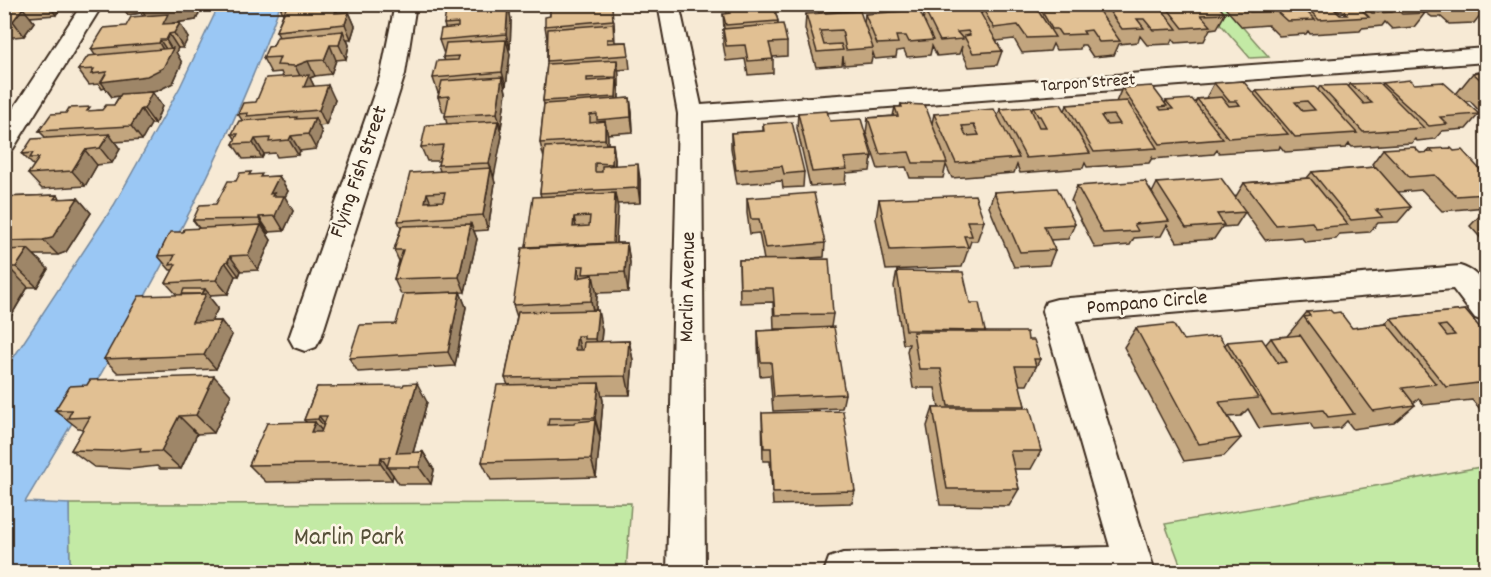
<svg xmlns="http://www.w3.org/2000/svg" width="1491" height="577" viewBox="0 0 1491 577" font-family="Dekko,sans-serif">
<rect width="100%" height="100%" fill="#f7ead5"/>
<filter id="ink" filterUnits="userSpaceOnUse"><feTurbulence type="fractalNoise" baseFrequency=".0167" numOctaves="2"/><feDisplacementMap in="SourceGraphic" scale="12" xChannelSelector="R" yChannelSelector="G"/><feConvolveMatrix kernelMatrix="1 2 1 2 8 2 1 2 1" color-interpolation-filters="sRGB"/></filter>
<g filter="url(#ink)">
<g fill="#c3eaa5" stroke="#7f8a62" stroke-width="1.5">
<polygon points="1204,5 1223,5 1269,57 1250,58"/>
<polygon points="1486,466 1486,572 1183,572 1165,524"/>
<polygon points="631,503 626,572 70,572 69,504"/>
</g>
<path fill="#9ac7f4" stroke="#74889e" stroke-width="1.5" d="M219 5H280C218 180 120 343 25 502L69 504 70 572H5L4 372 114 205 180 87Z"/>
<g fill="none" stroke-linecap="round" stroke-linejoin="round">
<defs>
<g id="minor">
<polygon points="82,4 103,4 13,149 4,151 4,123"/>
<polygon points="395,4 416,4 405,74 321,338 316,347 305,351 294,347 289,338 381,74"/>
<polygon points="658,4 679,4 701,105 1486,48 1486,62 702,121 705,572 667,572 678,114"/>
<path d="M1460 266C1489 275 1486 297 1486 322L1475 318 1453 289 1076 321 1155 572H824L829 558 843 553 1110 547 1042 311 1046 302 1057 299Z"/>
</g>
</defs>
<use href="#minor" stroke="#3b2a1e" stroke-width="4"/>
<use href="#minor" fill="#fcf5e5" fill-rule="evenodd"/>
</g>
<g fill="#c2a57e" stroke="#3b2a1e" stroke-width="1.5" fill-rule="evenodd">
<polygon points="4,4 62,4 56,15 30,17 34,22 24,36 4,38"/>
<polygon points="121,4 198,4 196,5 200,11 196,20 173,23 188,38 183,48 178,48 176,52 182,63 173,83 157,91 152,92 162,106 155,124 151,124 142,140 115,142 120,149 112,163 97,165 85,186 42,189 28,174 34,166 22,154 46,138 39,131 93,111 102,110 114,105 119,96 112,97 105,88 102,89 99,84 89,85 78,70 95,55 91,49 143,16 141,13 128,15"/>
<polygon points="280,4 332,4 334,9 338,12 349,12 355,26 351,39 347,39 349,45 346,59 336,60 331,74 315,76 310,78 314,86 335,100 326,125 319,126 322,133 316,149 300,151 298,155 277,157 275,153 264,154 262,158 243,159 233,144 236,140 232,134 242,120 238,114 256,102 283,77 281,72 271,73 263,58 279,37 276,31 283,14 280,6"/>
<polygon points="449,4 511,4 510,14 511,20 510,49 508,49 510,54 506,86 505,87 506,92 501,128 500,128 502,136 493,177 495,183 488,230 474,231 477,239 465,292 401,294 394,279 399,261 394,250 401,228 398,221 440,171 438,165 439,161 427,161 421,147 447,124 445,116 446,112 443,112 438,97 439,93 438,93 433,78 445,61 443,57 444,54 439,40 445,28 444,24 450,10"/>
<polygon points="550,4 607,4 614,21 615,42 627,42 630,69 618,70 619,99 630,98 632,113 633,132 607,134 608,144 613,144 615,159 615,166 640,179 640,203 617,204 616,243 627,243 630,263 628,292 597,293 596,310 602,330 601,342 629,341 633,360 630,395 602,395 603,401 600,436 599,436 600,438 596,477 491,480 482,462 508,385 505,378 517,317 513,305 526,247 541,197 540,193 544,158 540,143 544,104 543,101 547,64 547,39 545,26 550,16"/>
<polygon points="726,4 773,4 778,21 778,24 787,42 787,56 773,57 773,73 748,75 745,59 726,61 723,43 723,29 724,29 723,14 727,14"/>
<polygon points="815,4 890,4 890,7 819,13"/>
<polygon points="1038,4 1094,4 1096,7 1096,4 1217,4 1225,14 1217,28 1210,29 1204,41 1176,43 1173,39 1171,44 1147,45 1140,36 1138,42 1119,44 1114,55 1093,57 1085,45 1081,45 1080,49 1056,50 1053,44 1050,51 1022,53 1014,39 996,41 1002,51 997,65 969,67 961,50 962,46 959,54 937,56 932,46 930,55 907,57 904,50 897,51 896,57 875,59 873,53 871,63 844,65 843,56 842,65 816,67 805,29 806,14 864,23 865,14 923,20 925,11 981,15 983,9 1037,9"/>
<path d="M1227 4H1486V13L1481 14 1474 23 1449 24 1441 17H1432L1422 10 1425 13 1414 27 1392 29 1385 22 1382 26 1362 28 1360 31 1310 34 1308 31 1306 34 1279 36 1268 25 1242 27 1225 8ZM1337 10H1342L1347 15H1343Z"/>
<polygon points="1485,65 1486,65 1486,118 1470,101 1465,101 1456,94 1473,73 1480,72"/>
<polygon points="1214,83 1254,94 1256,91 1318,90 1320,86 1349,86 1350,84 1381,85 1382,83 1414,84 1479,114 1466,129 1442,131 1435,139 1417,141 1415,139 1412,143 1352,147 1349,144 1346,148 1285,152 1280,146 1279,149 1219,153 1217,150 1214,154 1152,159 1152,158 1149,163 1087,167 1085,163 1083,168 1020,173 1017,165 1014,173 952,178 946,165 943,178 910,178 906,167 878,169 866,133 868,118 893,116 895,107 900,107 901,104 932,123 934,114 998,116 1000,109 1032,110 1033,107 1065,111 1067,105 1116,102 1122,88 1165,103 1166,101 1195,103 1197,99 1206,98"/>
<polygon points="798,113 830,121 872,156 870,171 846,173 845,184 810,186 797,128"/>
<polygon points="763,124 804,172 803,187 783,188 782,181 737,184 731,148 731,133 763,131"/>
<polygon points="1383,149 1420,153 1427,153 1430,149 1454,151 1486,176 1486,207 1442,211 1422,190 1398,192 1411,207 1398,222 1378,223 1370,232 1340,234 1336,239 1305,242 1301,237 1265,240 1245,212 1236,226 1222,227 1214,239 1177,242 1167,225 1161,236 1134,238 1130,245 1095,248 1071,201 1077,186 1152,193 1157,183 1235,198 1244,183 1307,178 1312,172 1375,167 1372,164"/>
<polygon points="253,175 263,177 279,176 288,191 285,197 293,211 284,231 269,232 268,234 267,234 271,240 258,270 241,271 239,276 235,276 228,294 210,295 211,296 210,298 218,308 211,321 221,321 232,335 216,369 118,373 104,359 177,295 166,283 173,270 170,270 158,256 183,232 199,228 193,220 216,204 236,181"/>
<polygon points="994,192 1075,224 1068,239 1050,240 1055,250 1049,265 1014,267 989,207"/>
<polygon points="57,195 61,199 78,198 91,213 66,252 58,255 34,255 48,269 37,287 28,287 4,328 4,197"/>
<polygon points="747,198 825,243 824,257 798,259 833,314 831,327 845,394 842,408 773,411 770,375 760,376 758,345 758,331 801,329 774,329 773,302 740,303 739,260 764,260 759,233 750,234 747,213"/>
<polygon points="879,199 984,221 977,241 971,241 962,267 886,270 876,219"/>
<polygon points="1484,211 1486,211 1486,244 1470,226"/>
<polygon points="897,271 970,303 985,331 985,332 1028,340 1040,359 1027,385 1019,385 1025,406 1024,408 1041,451 1031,469 1014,469 1019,489 1009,506 940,505 927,426 933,408 939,408 935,388 913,388 907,351 909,344 903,344 894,286"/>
<polygon points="460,292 466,307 455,366 358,372 349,358 396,324"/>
<polygon points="1465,310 1486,335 1486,410 1481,410 1472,400 1424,405 1419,399 1413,403 1415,405 1394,423 1353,429 1347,421 1340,428 1314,430 1310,423 1259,428 1248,409 1241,416 1228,417 1241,438 1224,456 1184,461 1124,347 1136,328 1183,340 1225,345 1227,342 1266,344 1271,338 1287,336 1307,312 1333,313 1352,328 1385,324 1391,318"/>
<polygon points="317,387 427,402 413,453 423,452 434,470 431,484 399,484 393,475 392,480 266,482 249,465 306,422 304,420"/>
<polygon points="231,395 214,433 197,434 181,469 160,469 157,466 131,469 94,467 71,450 83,430 80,428 78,428 55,410"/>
<polygon points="762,413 855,491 852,503 773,505 770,461 763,461"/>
</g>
<g fill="#9e8667" stroke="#3b2a1e" stroke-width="1.5">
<polygon points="48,4 62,4 56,15"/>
<polygon points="121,4 135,4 141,13 128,15"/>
<polygon points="187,4 198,4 196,5 200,11 196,20 173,23 177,28 180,23 188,38 183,48 174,33 152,25 142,10"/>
<polygon points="307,4 332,4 335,12 336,9 342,23"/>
<polygon points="507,4 511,4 510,14 511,20 510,49 506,34 508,8"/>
<polygon points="23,8 34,22 24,36 13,21"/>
<polygon points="349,12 355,26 351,39 345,24"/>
<polygon points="343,31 349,45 346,59 339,45"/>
<polygon points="169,34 178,48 176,52 182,63 173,83 157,91 152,92 162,106 155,124 144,109 151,92 112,97 101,82 172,50 166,40"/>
<polygon points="160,40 170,55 168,58 159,43"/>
<polygon points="506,40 510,54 506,86 502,72"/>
<polygon points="330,45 336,60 331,74 324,60"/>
<polygon points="617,60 619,75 619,92 616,77"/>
<polygon points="308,61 315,76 310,78 316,90 304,87 302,80 295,66"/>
<polygon points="502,77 506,92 501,128 497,113"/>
<polygon points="617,79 619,93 618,112 616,97"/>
<polygon points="328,85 335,100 326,125 319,110"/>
<polygon points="630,98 632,113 633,132 631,117"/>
<polygon points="141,109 151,124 142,140 131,126"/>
<polygon points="315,118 322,133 316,149 308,134"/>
<polygon points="498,121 502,136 494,177 489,163"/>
<polygon points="605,121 608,136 608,154 605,139"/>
<polygon points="109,134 120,149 112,163 100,148"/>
<polygon points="291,136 300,151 298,155 289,140"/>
<polygon points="255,139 264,154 262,158 253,143"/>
<polygon points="613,144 615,159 614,179 612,164"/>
<polygon points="85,150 97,165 85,186 72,171"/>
<polygon points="638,164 640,179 640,203 638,188"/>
<polygon points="491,168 495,183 488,230 483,215"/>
<polygon points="279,176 288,191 285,197 293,211 284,231 275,216 270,194"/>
<polygon points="427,193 433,208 425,202"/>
<polygon points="615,193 618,208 615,258 613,243"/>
<polygon points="78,198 91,213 66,252 58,255 43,240"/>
<polygon points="259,217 269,232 268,234 259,219"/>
<polygon points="574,217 577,231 573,227"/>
<polygon points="471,224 477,239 465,292 459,277"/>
<polygon points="261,225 271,240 258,270 248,255"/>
<polygon points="627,243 630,263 628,292 625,272"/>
<polygon points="28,249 48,269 37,287 16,267"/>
<polygon points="230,256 241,271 239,276 228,261"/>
<polygon points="225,262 235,276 228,294 216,280"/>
<polygon points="578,266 582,286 577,278"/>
<polygon points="8,267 28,287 4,328 4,272"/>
<polygon points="593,275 597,295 595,321 591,301"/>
<polygon points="205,289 211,296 210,298 218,308 204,336 192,322 200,298"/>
<polygon points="460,292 466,307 455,366 448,352"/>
<polygon points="598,310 602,330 599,358 595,339"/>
<polygon points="221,321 232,335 216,369 204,355"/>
<polygon points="577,336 582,355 575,350"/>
<polygon points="629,341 633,360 630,395 626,376"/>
<polygon points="214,376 231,395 214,433 196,415"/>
<polygon points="417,383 427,402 409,467 396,453"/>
<polygon points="599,383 603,401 600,436 595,418"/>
<polygon points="179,416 197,434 181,469 161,451"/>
<polygon points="319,416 333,434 332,437 318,419"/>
<polygon points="595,420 600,438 596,477 591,459"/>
<polygon points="315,422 329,440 311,432"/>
<polygon points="423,452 434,470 431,484 419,467"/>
<polygon points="381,457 393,475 392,480 380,463"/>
</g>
<g fill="#e1c093" stroke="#3b2a1e" stroke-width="1.5" fill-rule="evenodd">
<polygon points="145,4 188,4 188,6 142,10"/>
<polygon points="280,4 329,4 327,10 336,9 335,13 349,12 345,24 276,31 287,6 280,6"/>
<polygon points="449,4 475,4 449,6"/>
<polygon points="550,4 592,4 592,8 612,7 613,20 545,26 545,17 550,16"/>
<polygon points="728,4 773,4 778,21 726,25 723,14 730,13"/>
<polygon points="1042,4 1094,4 1120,41 1099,42 1091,30 1083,31 1085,34 1061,35 1057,29 1052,29 1041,10 1045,10"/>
<polygon points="1104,4 1158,4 1177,29 1153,30 1144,19 1137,19 1144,28 1122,29"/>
<polygon points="1164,4 1217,4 1225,14 1201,15 1211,26 1183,28"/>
<polygon points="1243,4 1299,4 1315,20 1287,21 1276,11 1250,12"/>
<path d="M1304 4H1356L1369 17 1319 20ZM1335 10H1342L1347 15H1340Z"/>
<polygon points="1362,4 1383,4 1392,12 1372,13"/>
<polygon points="1391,4 1415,4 1425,13 1402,14"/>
<polygon points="1453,4 1480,4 1485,8 1460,10"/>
<polygon points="508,5 506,34 439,40 441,29 458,27 458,23 444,24 446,11"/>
<polygon points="1035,6 1055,37 1027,38 1018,25 994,28 983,9"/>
<polygon points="977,7 1002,51 973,53 964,36 970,35 968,31 957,32 963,39 940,41 925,11"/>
<polygon points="23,8 13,21 4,22 4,9"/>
<polygon points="919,10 933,40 909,42 906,36 896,36 898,43 877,44 865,14"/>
<polygon points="860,11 873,48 846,50 842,30 820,31 824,45 841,44 843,50 817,52 806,14"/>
<polygon points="168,14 163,24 180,23 174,33 169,34 166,40 160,40 159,43 91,49 104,28 126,26 131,17"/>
<polygon points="613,24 614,39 607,39 607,43 627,42 629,55 547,61 548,29"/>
<polygon points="783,24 787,42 769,43 773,59 748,61 745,45 726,46 723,29"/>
<polygon points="343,31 339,45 330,45 324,60 308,61 295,66 277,65 280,57 263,58 268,47 273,46 277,37"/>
<polygon points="506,40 502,72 433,78 437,61 458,60 459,56 443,57 446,43"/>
<polygon points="173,48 163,68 147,76 101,82 107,72 91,74 94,69 78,70 88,56"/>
<polygon points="617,60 616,77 587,78 587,81 617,79 616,97 543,101 547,64"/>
<polygon points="1486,71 1486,81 1482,81 1473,73"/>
<polygon points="309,75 304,87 328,85 319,110 247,116 248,113 238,114 243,103 256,102 266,78"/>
<polygon points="502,77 497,113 445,116 449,96 438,97 442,81"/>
<polygon points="1410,80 1414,84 1443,82 1479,114 1440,117 1447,124 1429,126 1382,83"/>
<polygon points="1243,81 1288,134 1228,138 1197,99 1222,97 1229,106 1240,105 1237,101 1229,101 1214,83"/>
<polygon points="1379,83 1424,128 1363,132 1320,86 1347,85 1364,104 1372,103 1350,84"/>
<polygon points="1152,86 1167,106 1159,107 1161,110 1173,109 1166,101 1192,99 1223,139 1160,144 1122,88"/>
<path d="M1315 87 1357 133 1295 137 1256 91ZM1307 101 1315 110 1303 111 1295 102Z"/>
<polygon points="152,92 144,109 141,109 131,126 39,131 51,114 66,113 69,108 90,107 87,111 102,110 106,105 114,105 121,94"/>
<polygon points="630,98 631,117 597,120 597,114 590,115 590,123 605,121 605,139 540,143 544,104"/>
<path d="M1127 101 1157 148 1094 152 1067 105ZM1114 115 1120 124 1107 125 1101 116Z"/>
<polygon points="901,104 925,105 947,163 913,163 909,152 880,154 868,118 898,116 895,107 902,107"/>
<polygon points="1061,104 1090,153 1026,158 1000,109 1030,107 1039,127 1046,127 1040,116 1038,116 1033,107"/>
<path d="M994 109 1019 158 956 163 934 114ZM974 125 979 135 966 136 962 126Z"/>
<polygon points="827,111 830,121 861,119 872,156 844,158 847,169 812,172 798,113"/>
<polygon points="297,117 296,119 315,118 308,134 291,136 289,140 269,142 270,138 255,139 253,143 233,144 238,134 232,134 239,121"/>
<polygon points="498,121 489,163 438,165 443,145 421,147 426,125"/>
<polygon points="792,122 804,172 784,174 782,166 736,170 731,133 764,131 763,124"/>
<polygon points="109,134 100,148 85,150 72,171 28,174 39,158 30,158 33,153 22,154 32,139"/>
<polygon points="613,144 612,164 595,163 595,172 602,172 602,166 638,164 638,188 540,193 545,147"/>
<polygon points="1414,147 1420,153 1433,152 1430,149 1451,148 1454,151 1462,150 1486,176 1486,194 1456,196 1435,175 1409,177 1383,149"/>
<polygon points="1376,167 1411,207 1376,210 1383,217 1351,220 1312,172"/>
<path d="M491 168 483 215 398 221 410 173ZM445 192 443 201 425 202 427 193Z"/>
<polygon points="251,172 249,175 262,174 260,177 279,176 270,194 274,193 272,196 284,196 275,216 259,217 259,219 193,220 200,205 216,204 228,181 236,181 240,173"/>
<polygon points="1221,178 1246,212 1217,214 1224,225 1186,228 1157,183"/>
<polygon points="1310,178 1348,225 1316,228 1312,222 1276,225 1244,183"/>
<polygon points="1145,181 1169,221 1134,224 1138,231 1103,233 1077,186"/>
<polygon points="1057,188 1075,224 1044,226 1055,250 1020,252 994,192"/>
<path d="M615 193 613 243 526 247 533 197ZM590 216 589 226 573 227 574 217Z"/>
<polygon points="814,193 825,243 765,248 759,219 751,219 747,198"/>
<polygon points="57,195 54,199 78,198 52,238 43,240 4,241 4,197"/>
<polygon points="975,195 984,221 967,221 972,236 964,236 968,247 890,250 879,199"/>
<polygon points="471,224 459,277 394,279 403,250 394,250 402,226"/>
<polygon points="261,225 248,255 230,256 228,261 225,262 216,280 166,283 176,264 170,265 175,255 158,256 170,232 183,232 184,229"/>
<polygon points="627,243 625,272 583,274 584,266 578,266 577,278 593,275 591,301 513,305 522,248"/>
<polygon points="28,249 16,267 8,267 4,272 4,250"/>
<polygon points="829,259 833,314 775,315 773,288 740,288 739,260"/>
<polygon points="897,271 963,272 970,303 979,303 985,331 906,330"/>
<polygon points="184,289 205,289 202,294 182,294"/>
<polygon points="460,292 448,352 349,358 360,325 396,324 404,294"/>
<polygon points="206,294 192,322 221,321 204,355 104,359 139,296"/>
<polygon points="598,310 595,339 584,339 584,336 577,336 575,350 583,350 584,342 629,341 626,376 505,378 518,312"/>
<polygon points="1330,310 1333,313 1340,312 1352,328 1387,324 1436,384 1402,388 1415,405 1373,411 1304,317 1310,316 1307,312"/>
<path d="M1465 310 1486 335V382L1446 387 1391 318ZM1446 325 1455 335 1447 336 1439 326Z"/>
<polygon points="1173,324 1183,340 1219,336 1258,398 1219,402 1241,438 1199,444 1136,328"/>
<polygon points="834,327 845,394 774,397 771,362 761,362 758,331"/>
<polygon points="913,332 1027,332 1028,340 1034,340 1040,359 1034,359 1036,366 1015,366 1025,406 948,406 941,369 919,369"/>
<polygon points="1300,335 1354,414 1328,417 1323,410 1272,415 1227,342 1262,339 1278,363 1287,362 1271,338"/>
<polygon points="214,376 196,415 179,416 161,451 140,452 141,448 110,451 71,450 90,417 68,418 72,410 55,410 70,386 87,385 90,380"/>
<polygon points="417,383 396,453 423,452 419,467 387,467 390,457 381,457 380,463 249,465 267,423 315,422 311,432 321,432 327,416 319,416 318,419 304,420 317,387 403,386 404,384"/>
<polygon points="599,383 595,418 549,418 548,425 574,424 575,422 595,420 591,459 482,462 497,385"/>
<polygon points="933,408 1030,408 1041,451 1010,451 1019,489 947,489"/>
<polygon points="843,411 855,491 773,493 771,448 764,448 762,413"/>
</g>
</g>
<g text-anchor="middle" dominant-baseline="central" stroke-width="5" stroke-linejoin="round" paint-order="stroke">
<g font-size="18" fill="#3b2a1e" stroke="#fcf5e5">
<text transform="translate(1088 84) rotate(-4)">Tarpon Street</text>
</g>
<g font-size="21" fill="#3b2a1e" stroke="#fcf5e5">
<text transform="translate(360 172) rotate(-71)">Flying Fish Street</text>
<text transform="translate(689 287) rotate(-89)">Marlin Avenue</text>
<text transform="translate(1147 304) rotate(-5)">Pompano Circle</text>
</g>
<g font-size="26" fill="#565039" stroke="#fcf5e5">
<text x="349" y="538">Marlin Park</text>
</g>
</g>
<rect width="1491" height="577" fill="none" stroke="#fcf5e5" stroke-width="24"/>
<rect x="12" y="12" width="1467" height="553" fill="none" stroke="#3b2a1e" stroke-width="2" filter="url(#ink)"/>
</svg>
